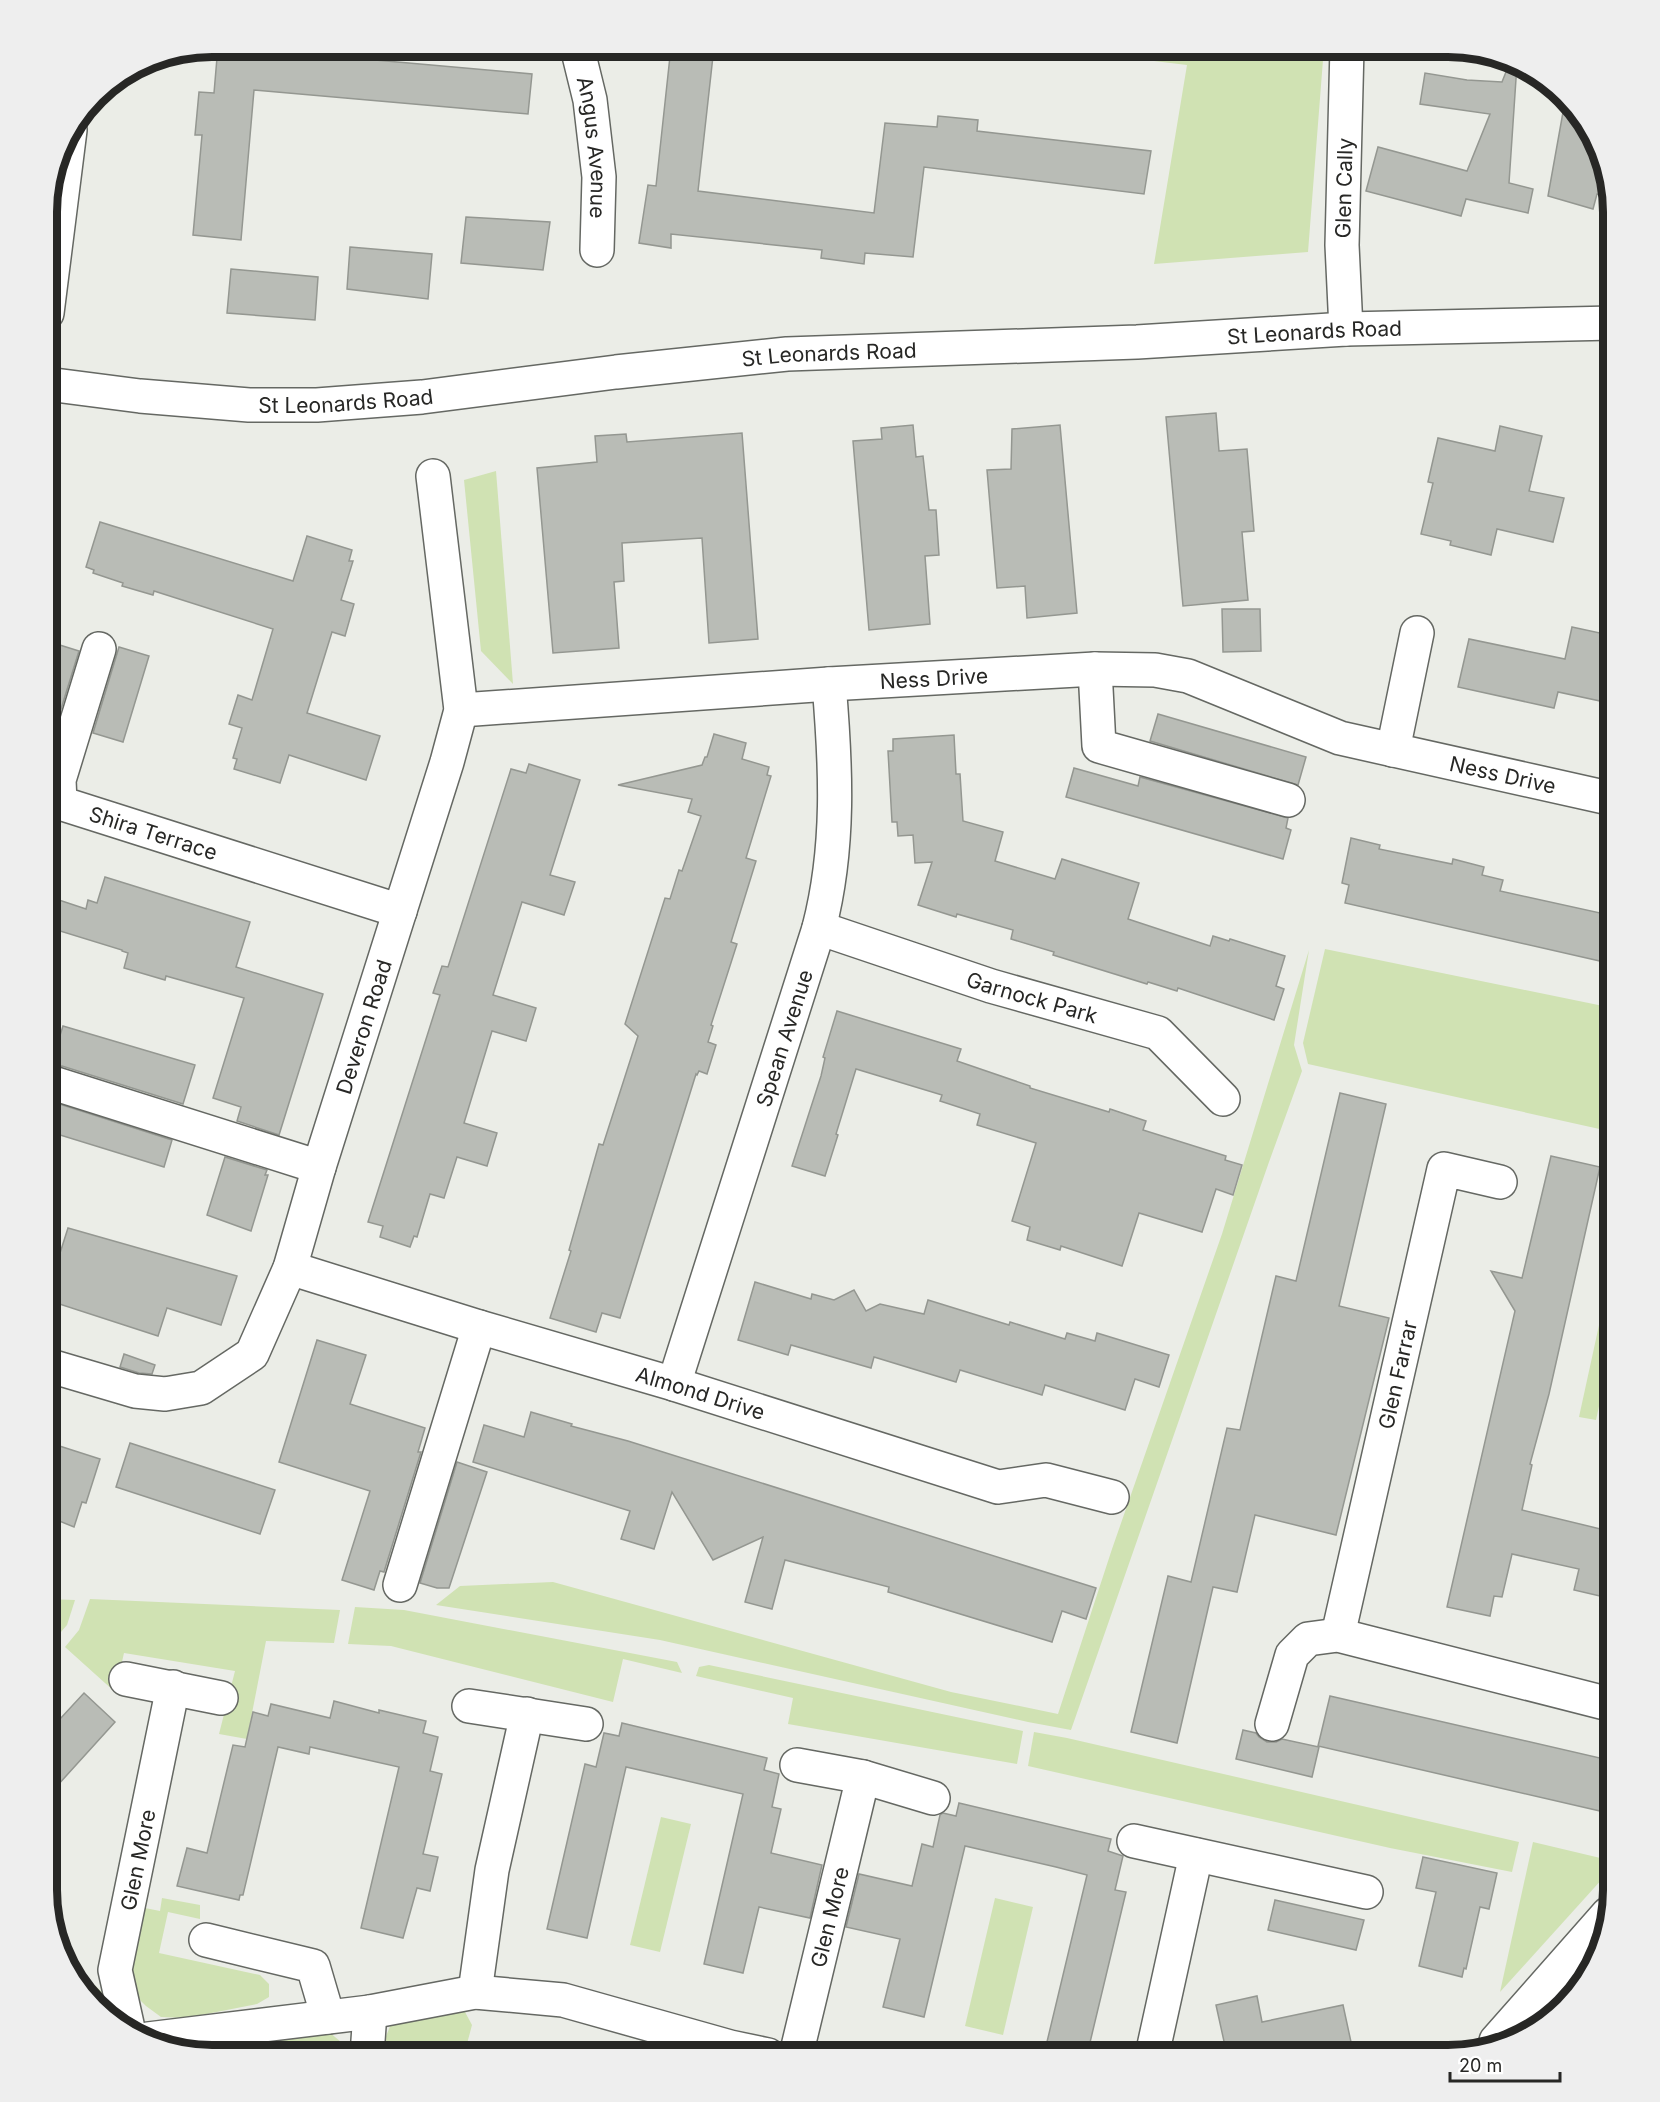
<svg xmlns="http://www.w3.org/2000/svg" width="1660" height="2102" viewBox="0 0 1660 2102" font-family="Inter,sans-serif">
<rect width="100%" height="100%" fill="#ebede7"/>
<g fill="#d0e2b3">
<polygon points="1139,47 1324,47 1308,252 1154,264 1187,65 1154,61"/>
<polygon points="496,471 513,684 481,651 464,480"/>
<polygon points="1325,949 1613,1008 1613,1132 1308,1064 1303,1043"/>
<polygon points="1309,950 1294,1045 1302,1071 1269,1162 1071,1730 1028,1722 660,1640 436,1605 460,1586 553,1582 951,1692 1058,1714 1112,1549 1222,1234"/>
<polygon points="1613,1261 1613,1342 1596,1420 1579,1417"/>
<polygon points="47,1599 75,1600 67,1625 47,1648"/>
<polygon points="90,1599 340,1610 334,1643 266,1641 247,1739 219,1734 235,1671 124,1653 115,1692 65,1647 79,1630"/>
<polygon points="355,1607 404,1610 677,1662 682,1673 623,1659 613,1702 391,1646 348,1644"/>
<polygon points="709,1665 1023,1731 1017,1764 788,1724 793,1698 696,1676 699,1667"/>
<polygon points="1034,1732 1067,1738 1519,1842 1512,1872 1390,1848 1028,1766"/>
<polygon points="661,1817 691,1824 660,1952 630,1945"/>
<polygon points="1533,1842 1613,1861 1613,1867 1500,1992"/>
<polygon points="162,1898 200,1905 200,1919 168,1912 159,1953 260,1975 269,1984 269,1997 257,2004 186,2018 161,2017 146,2006 133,1993 129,1971 135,1906 160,1911"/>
<polygon points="995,1898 1033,1907 1003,2035 965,2026"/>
<polygon points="1600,1949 1596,1964 1540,2027 1530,2031 1543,2012"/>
<polygon points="87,1978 103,1993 103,2009 78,1986"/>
<polygon points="465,2012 472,2025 464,2055 381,2055 380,2051 391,2024 422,2013"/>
<polygon points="329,2032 347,2047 348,2055 273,2055 277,2037"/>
</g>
<g fill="#b9bcb6" stroke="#949791" stroke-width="1.5">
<polygon points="218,46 532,74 528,114 254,90 241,240 193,235 202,135 195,135 199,92 214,93"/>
<polygon points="671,47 714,47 698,191 874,213 885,123 937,127 938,116 978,120 977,131 1151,151 1144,194 924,167 913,257 865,253 864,264 821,258 822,250 671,234 671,248 639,243 648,185 656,186"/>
<polygon points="1510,62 1517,64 1509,183 1533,189 1528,213 1466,199 1461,216 1366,191 1378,147 1467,171 1490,114 1420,104 1425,73 1467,80 1502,82"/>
<polygon points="1565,101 1585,120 1609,196 1597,194 1593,209 1548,196"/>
<polygon points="466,217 550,222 543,270 461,263"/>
<polygon points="350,247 432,254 428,299 347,289"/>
<polygon points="231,269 318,277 315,320 227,313"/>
<polygon points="1216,413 1219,451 1247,449 1254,531 1242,532 1248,600 1183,606 1166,417"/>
<polygon points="913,425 916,457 923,456 929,510 936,510 939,555 925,556 930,624 869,630 853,441 882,439 881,428"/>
<polygon points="1060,425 1077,613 1027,618 1025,586 997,588 987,470 1011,469 1012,429"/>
<polygon points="1500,426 1542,436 1529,491 1564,498 1553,542 1497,529 1491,555 1450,545 1451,541 1421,534 1433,483 1428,482 1438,438 1495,451"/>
<polygon points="742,433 758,639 709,643 702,538 622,543 624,581 614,582 619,648 553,653 537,468 597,462 595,436 626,434 627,442"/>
<polygon points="100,522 293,581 307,536 352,550 349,561 353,561 341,600 354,604 345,636 332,632 307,713 380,736 366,780 289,755 280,783 234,769 237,759 233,758 242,728 229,724 238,695 252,700 273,629 154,591 153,595 122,586 123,583 93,573 94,570 86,567"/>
<polygon points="1222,609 1260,609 1261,651 1223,652"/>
<polygon points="1572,627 1614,636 1614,704 1558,692 1554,708 1458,687 1469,639 1565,659"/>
<polygon points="47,641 79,651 57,722 47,719"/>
<polygon points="119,647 149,656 123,742 93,733"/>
<polygon points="1158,714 1306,757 1298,785 1150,741"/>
<polygon points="714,734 746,743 742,759 769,767 767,775 771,776 746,858 756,861 731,942 737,944 711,1025 713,1026 708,1042 716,1045 707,1074 699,1071 697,1075 696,1074 620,1318 602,1313 596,1332 550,1318 571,1251 569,1250 599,1144 603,1145 638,1036 625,1024 665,898 670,899 679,870 682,871 701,816 688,812 692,799 618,785 702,765 705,757 707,757"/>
<polygon points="954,735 956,774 960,774 963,821 1003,832 995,861 1055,879 1062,859 1139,883 1128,919 1210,946 1213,936 1229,941 1230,939 1285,956 1276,986 1284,989 1274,1020 1178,988 1177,991 1148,982 1147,984 1053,955 1054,952 1011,939 1013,930 957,914 956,917 918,905 932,862 915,863 913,835 898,836 897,822 892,822 888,751 893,751 893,739"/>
<polygon points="529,764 580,780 550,875 575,882 564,915 522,902 493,995 536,1008 526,1041 492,1031 464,1123 497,1133 487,1166 457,1157 444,1198 430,1194 417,1237 414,1236 410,1247 380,1237 383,1226 368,1222 440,995 433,993 442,966 448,967 511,769 526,773"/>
<polygon points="1074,768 1138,786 1140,777 1288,818 1286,828 1291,830 1283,859 1066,797"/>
<polygon points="1351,838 1380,845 1379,849 1452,864 1453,859 1484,867 1482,875 1503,880 1500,891 1614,916 1613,964 1345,903 1349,885 1342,883"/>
<polygon points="105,877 250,922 236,967 323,994 279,1135 237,1121 241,1107 213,1098 244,998 166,976 165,980 124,968 128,953 122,951 122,950 47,927 47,896 86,909 88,900 97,903"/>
<polygon points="837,1011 961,1049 957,1061 1030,1086 1030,1088 1109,1112 1110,1109 1146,1121 1143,1130 1226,1156 1225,1160 1242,1165 1233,1195 1216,1189 1202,1232 1139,1213 1122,1266 1061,1246 1060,1250 1027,1240 1030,1227 1012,1221 1036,1143 977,1125 980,1114 940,1101 942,1095 856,1069 836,1134 838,1135 825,1176 792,1166 821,1076 825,1058 823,1057"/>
<polygon points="63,1026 195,1065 183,1104 62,1066 50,1067"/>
<polygon points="1340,1093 1386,1104 1339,1306 1389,1318 1336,1535 1255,1515 1237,1592 1213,1587 1177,1743 1131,1732 1168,1576 1191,1582 1227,1428 1240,1430 1276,1276 1296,1281"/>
<polygon points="47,1100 172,1140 164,1167 47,1131"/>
<polygon points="1551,1156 1600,1167 1549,1394 1530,1464 1532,1465 1522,1510 1613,1532 1613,1599 1574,1590 1579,1569 1512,1554 1502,1597 1494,1596 1490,1616 1447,1607 1515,1311 1491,1271 1522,1278"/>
<polygon points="225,1157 267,1170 265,1175 268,1175 251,1231 207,1215"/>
<polygon points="68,1228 237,1276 221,1325 167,1308 158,1336 47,1300 47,1249 60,1253"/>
<polygon points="755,1282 811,1299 812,1294 834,1300 854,1290 866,1311 880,1304 924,1314 928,1300 1009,1325 1010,1322 1065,1339 1067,1333 1095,1341 1097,1333 1169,1355 1159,1387 1135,1379 1125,1410 1045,1385 1042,1395 960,1370 956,1382 874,1357 871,1368 791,1345 788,1355 738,1340"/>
<polygon points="317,1340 366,1355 350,1404 425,1428 418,1452 421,1452 384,1572 380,1571 374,1590 342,1580 370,1491 279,1462"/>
<polygon points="124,1354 155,1365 152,1374 139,1373 120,1367"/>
<polygon points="531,1412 572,1424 571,1426 628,1441 1096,1588 1086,1619 1062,1611 1052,1642 888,1592 889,1587 785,1560 772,1609 745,1602 763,1537 713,1560 672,1492 654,1549 621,1539 630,1511 473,1462 484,1425 524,1437"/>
<polygon points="47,1442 100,1459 86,1503 82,1502 74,1527 47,1516"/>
<polygon points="130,1443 275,1490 260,1534 116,1487"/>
<polygon points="457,1462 487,1472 449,1588 437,1588 420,1583"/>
<polygon points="84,1693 115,1722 47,1797 47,1733"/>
<polygon points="1330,1696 1613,1761 1613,1814 1318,1746"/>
<polygon points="334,1701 379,1713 379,1710 426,1721 423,1733 438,1737 430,1771 442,1774 423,1854 438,1857 430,1891 417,1888 403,1938 361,1928 399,1767 310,1747 309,1754 278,1747 243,1895 240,1895 239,1900 177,1886 187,1848 207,1853 233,1745 245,1747 253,1712 268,1716 271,1704 330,1718"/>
<polygon points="622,1723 767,1758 764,1770 779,1774 772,1807 781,1809 771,1853 822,1865 810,1918 759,1907 743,1973 704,1964 743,1794 666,1776 626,1767 587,1938 547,1929 585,1764 596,1767 604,1733 619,1736"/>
<polygon points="1243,1730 1256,1733 1259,1737 1267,1742 1276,1742 1282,1739 1319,1747 1312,1777 1236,1759"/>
<polygon points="959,1803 1111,1839 1108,1851 1123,1856 1115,1890 1126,1892 1087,2055 1046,2046 1087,1875 1056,1867 965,1846 924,2017 883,2007 900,1939 846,1927 859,1874 912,1886 922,1844 933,1847 940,1815 943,1813 956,1816"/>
<polygon points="1423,1857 1497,1873 1489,1909 1480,1907 1466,1969 1464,1968 1462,1977 1419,1966 1436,1892 1416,1888"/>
<polygon points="1275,1900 1364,1920 1356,1950 1268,1930"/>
<polygon points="1257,1996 1262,2022 1343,2005 1351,2042 1321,2048 1323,2055 1227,2055 1216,2005"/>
</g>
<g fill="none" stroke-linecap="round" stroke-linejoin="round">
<defs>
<g id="minor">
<path id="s1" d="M577 47 590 100 599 177 597 250"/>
<polyline points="47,313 70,130"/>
<path id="s2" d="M1346 329 1342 245 1347 47"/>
<path id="s3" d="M47 384 140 396 249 405H317L422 397 616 372 787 354 1137 342 1346 329 1613 323"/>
<path id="s4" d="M99 649 59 780 60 803 400 911"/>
<polyline points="1095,669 1099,746 1288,800"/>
<path id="s5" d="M461 710 829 684 1095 669 1155 670 1188 676 1340 738 1613 799"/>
<polyline points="1393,750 1417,633"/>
<path id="s6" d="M819 928 991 986 1158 1033 1223 1099"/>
<polyline points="56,1084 319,1167"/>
<path id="s7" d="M290 1268 479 1327 674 1384 998 1487 1046 1480 1112 1497"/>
<path id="s8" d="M47 1365 135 1391 165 1394 201 1388 252 1354 290 1268 319 1167 447 762 461 710 433 476"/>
<path id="s9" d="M674 1384 819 928C840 847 836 766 829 684"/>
<polyline points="400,1585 479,1327"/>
<path id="s10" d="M1338 1635 1444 1169 1500 1182"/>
<polyline points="126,1679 221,1698"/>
<polyline points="469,1706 586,1724"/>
<polyline points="1272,1724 1292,1655 1308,1639 1338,1635 1613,1705"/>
<polyline points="797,1765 863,1777 933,1798"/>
<polyline points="1134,1841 1366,1892"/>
<polyline points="206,1940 313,1966 328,2017"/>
<polyline points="475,1992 492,1870 527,1714"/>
<path id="s11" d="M129 2033 115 1970 173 1687"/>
<polyline points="148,2039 370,2012 475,1992 563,2000 730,2047 768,2055"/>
<polyline points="1496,2041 1608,1914"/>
<polyline points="367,2055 370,2012"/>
<path id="s12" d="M796 2055 863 1777"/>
<polyline points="1152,2055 1196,1855"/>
</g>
</defs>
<use href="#minor" stroke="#656863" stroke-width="36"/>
<use href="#minor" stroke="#fff" stroke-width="33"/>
</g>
<g text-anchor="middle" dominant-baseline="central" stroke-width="6" stroke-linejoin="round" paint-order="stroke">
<g font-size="21" fill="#272725" stroke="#fff">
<text stroke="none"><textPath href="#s1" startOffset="102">Angus Avenue</textPath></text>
<text stroke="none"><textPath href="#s2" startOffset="141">Glen Cally</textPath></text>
<text stroke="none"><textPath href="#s3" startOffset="1272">St Leonards Road</textPath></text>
<text stroke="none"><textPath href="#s3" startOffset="786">St Leonards Road</textPath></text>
<text stroke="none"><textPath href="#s3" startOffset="300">St Leonards Road</textPath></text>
<text stroke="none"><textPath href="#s5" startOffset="474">Ness Drive</textPath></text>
<text stroke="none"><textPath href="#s5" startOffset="1060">Ness Drive</textPath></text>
<text stroke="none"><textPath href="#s4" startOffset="258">Shira Terrace</textPath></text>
<text stroke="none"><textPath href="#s6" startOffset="224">Garnock Park</textPath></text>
<text stroke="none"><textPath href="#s8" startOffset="566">Deveron Road</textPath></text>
<text stroke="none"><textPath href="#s9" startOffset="363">Spean Avenue</textPath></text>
<text stroke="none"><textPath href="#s10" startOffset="267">Glen Farrar</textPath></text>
<text stroke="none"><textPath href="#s7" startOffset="429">Almond Drive</textPath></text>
<text stroke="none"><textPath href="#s11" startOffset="177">Glen More</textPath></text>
<text stroke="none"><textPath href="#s12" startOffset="142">Glen More</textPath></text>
</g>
</g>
<path d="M0 0H1660V2102H0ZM212 57H1448A155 155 0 0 1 1603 212V1890A155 155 0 0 1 1448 2045H212A155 155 0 0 1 57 1890V212A155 155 0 0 1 212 57Z" fill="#eee" fill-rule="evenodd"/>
<path fill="none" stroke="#272725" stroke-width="8" d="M212 57H1448A155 155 0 0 1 1603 212V1890A155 155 0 0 1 1448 2045H212A155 155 0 0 1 57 1890V212A155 155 0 0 1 212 57Z"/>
<path d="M1450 2072v9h110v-9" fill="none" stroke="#272725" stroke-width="3"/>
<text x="1459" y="2072" font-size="18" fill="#272725" stroke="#ffffff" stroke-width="4.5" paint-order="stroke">20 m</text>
</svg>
